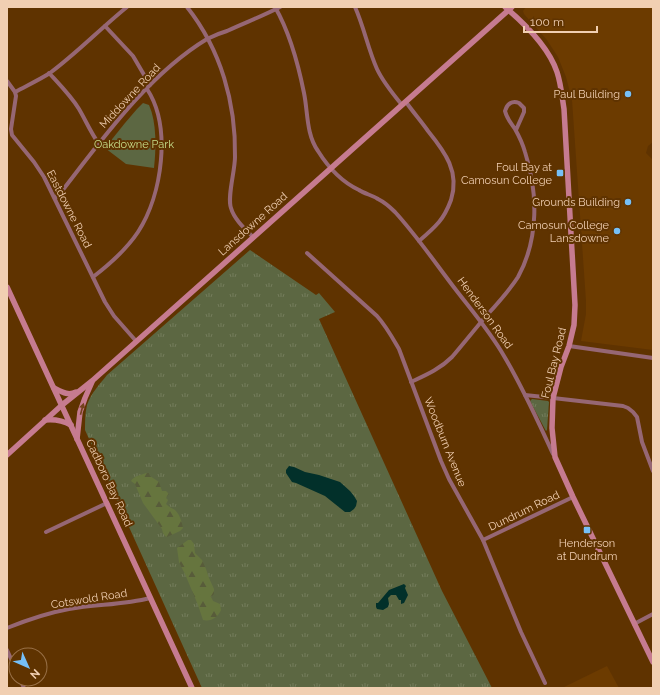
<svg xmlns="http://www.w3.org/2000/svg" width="660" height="695" viewBox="0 0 660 695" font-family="Raleway,sans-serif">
<defs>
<pattern id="grass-tufts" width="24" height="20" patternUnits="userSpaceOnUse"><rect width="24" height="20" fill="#5c6742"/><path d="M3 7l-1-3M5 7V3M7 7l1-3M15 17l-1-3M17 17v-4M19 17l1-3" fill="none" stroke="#747c5b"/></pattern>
<pattern id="forest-firs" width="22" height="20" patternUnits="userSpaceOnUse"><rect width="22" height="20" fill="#66753e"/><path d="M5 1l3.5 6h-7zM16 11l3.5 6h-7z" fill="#585c3a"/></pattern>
</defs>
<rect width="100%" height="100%" fill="#5f3300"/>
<g fill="#6c3b00">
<polygon points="526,7 653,7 653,142 648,146 646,153 653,160 653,350 581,341 586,314 586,301 572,100 566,77 558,57 547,40 524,14 523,11"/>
<polygon points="607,666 619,688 562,688"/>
</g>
<g fill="url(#grass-tufts)">
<path d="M250 250 316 295 319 293 335 312 319 319 442 591 492 688H202L85 430C85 422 85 413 87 405 91 393 100 384 107 375Z"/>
<polygon points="532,399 548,401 549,402 547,430 546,431 530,401"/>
</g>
<g fill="url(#forest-firs)">
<path d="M146 473H149L150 476 159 482 162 491H166L169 494 166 498 168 500 166 504C169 507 172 508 175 510 180 515 182 522 183 528L180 531 167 537 165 536 163 533 162 529 143 503 135 484 131 481C134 476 141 475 146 473Z"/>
<path d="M188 540H191L194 544 195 553 202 560 206 569 209 578 214 589V594L211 597 213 601 220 604 221 610C218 617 211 622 203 620L198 605 185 574 179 562 177 548Z"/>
</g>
<path fill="#5c6742" d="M143 103 149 105C157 123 156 149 154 168L126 164 105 148 125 123 137 109Z"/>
<g fill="#02302a">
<polygon points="289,466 294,467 305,472 319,475 340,482 350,491 354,496 357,501 356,506 354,509 350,512 345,512 325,496 296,483 292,482 286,473 286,470"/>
<polygon points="404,584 406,586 405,588 408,595 404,603 401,604 401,600 399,600 396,595 391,595 388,598 389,604 388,607 383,610 377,609 376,607 376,603 378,603 389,590"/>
</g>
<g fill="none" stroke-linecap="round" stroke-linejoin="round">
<g stroke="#966774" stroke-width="4">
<path d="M187 7C221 50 236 103 235 157 235 171 227 197 231 208 234 219 245 229 253 237"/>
<path d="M275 7C290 33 298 63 304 93 308 112 306 134 318 151 328 167 342 182 359 190 365 194 372 195 378 199 384 202 390 207 395 212 417 236 436 264 456 290 473 312 491 333 504 356 523 388 538 421 553 454"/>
<path d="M355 7C364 27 368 49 377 69 383 82 393 94 402 105"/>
<polyline points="105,26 133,56 150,85"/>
<path d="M49 73C60 85 71 96 79 109 86 121 91 133 99 144"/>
<polyline points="7,81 15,92 16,96 11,129 12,135 34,162 44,177 105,302 114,316 136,341"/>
<path d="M15 92C26 86 39 80 50 73 77 53 101 28 127 7"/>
<path d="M406 102C413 112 421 121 428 131 445 152 460 172 451 200 448 208 445 215 439 222 433 229 426 235 419 241"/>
<path d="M55 198 62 191C103 138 149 74 207 39 213 36 220 33 227 31 244 23 263 16 280 7"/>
<path d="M307 253 377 316C386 326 392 337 399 349L441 461 449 479 483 540 521 632 545 683"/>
<path d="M93 277C110 264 126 250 138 232 162 195 172 127 147 89"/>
<polyline points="569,346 653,358"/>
<path d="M411 382C426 375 440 369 452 357 464 343 475 329 487 315 498 303 509 291 518 277 539 239 538 192 525 152 523 145 519 136 515 129 511 123 507 119 505 111 507 104 512 100 519 103L524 108V112L516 130"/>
<polyline points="525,395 553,398 623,406 628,408 633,412 637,417 642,442 653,471"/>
<polyline points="46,532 107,503"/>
<polyline points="483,540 573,497"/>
<polyline points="634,624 653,614"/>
<path d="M7 628C27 620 47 613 69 609 96 604 124 605 150 598"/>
<polyline points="7,650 16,670"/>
<polyline points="20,679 24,688"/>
</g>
<g stroke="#c67b90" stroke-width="5.5">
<path d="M505 7C524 23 549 48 557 72 561 84 562 97 564 109L575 305 574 325 569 346 561 367 553 398 552 428 555 457 573 497 653 662"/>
<polyline points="7,287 192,688"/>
<path d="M54 388C62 392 68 396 76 392"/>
<path d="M45 420C55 419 62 420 71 425"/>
<polyline points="77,439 80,412 85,398 92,382"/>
<polyline points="7,455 62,405 92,381 512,7"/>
</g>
</g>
<defs><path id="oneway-solid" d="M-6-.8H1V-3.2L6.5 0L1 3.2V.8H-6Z"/></defs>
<use fill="#74411d" href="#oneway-solid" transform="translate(82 409) rotate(-75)"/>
<g fill="#76c0f7" stroke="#5f3300" stroke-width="1.5">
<circle cx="628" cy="94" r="4"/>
<rect x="556" y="169" width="8" height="8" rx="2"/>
<circle cx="628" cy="202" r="4"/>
<circle cx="617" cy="231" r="4"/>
<rect x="583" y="526" width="8" height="8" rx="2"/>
</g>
<g text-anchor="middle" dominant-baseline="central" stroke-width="4" stroke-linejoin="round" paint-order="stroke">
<g font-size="11" fill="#f1cfb2" stroke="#5f3300" text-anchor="end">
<text x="620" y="94">Paul Building</text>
<text x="552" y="167">Foul Bay at<tspan x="552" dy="13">Camosun College</tspan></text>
<text x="620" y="202">Grounds Building</text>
<text x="609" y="225">Camosun College<tspan x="609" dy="13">Lansdowne</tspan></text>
<text x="587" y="543" text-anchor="middle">Henderson<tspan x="587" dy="13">at Dundrum</tspan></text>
</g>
<g font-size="11" fill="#f1cfb2" stroke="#5f3300">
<text transform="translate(130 96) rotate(-47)">Middowne Road</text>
<text transform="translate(69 209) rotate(63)">Eastdowne Road</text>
<text transform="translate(253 224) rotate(-42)">Lansdowne Road</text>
<text transform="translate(485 313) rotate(54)">Henderson Road</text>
<text transform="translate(554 363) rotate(-76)">Foul Bay Road</text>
<text transform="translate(445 442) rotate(68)">Woodburn Avenue</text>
<text transform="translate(109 483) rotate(65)">Cadboro Bay Road</text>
<text transform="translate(524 511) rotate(-26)">Dundrum Road</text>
<text transform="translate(89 599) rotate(-9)">Cotswold Road</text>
</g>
<g font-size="11" fill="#c7df8c" stroke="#5f3300">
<text x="134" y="144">Oakdowne Park</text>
</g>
</g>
<rect width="660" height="695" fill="none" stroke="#f1cfb2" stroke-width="16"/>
<g transform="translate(28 667) rotate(135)"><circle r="19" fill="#5f3300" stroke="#997147"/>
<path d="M0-3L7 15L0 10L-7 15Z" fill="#76c0f7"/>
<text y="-6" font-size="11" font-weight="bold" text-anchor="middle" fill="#f1cfb2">N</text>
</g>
<path d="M524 26v6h73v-6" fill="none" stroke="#f1cfb2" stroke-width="2"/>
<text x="530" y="26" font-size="12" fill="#f1cfb2" stroke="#5f3300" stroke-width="3" paint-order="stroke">100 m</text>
</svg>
